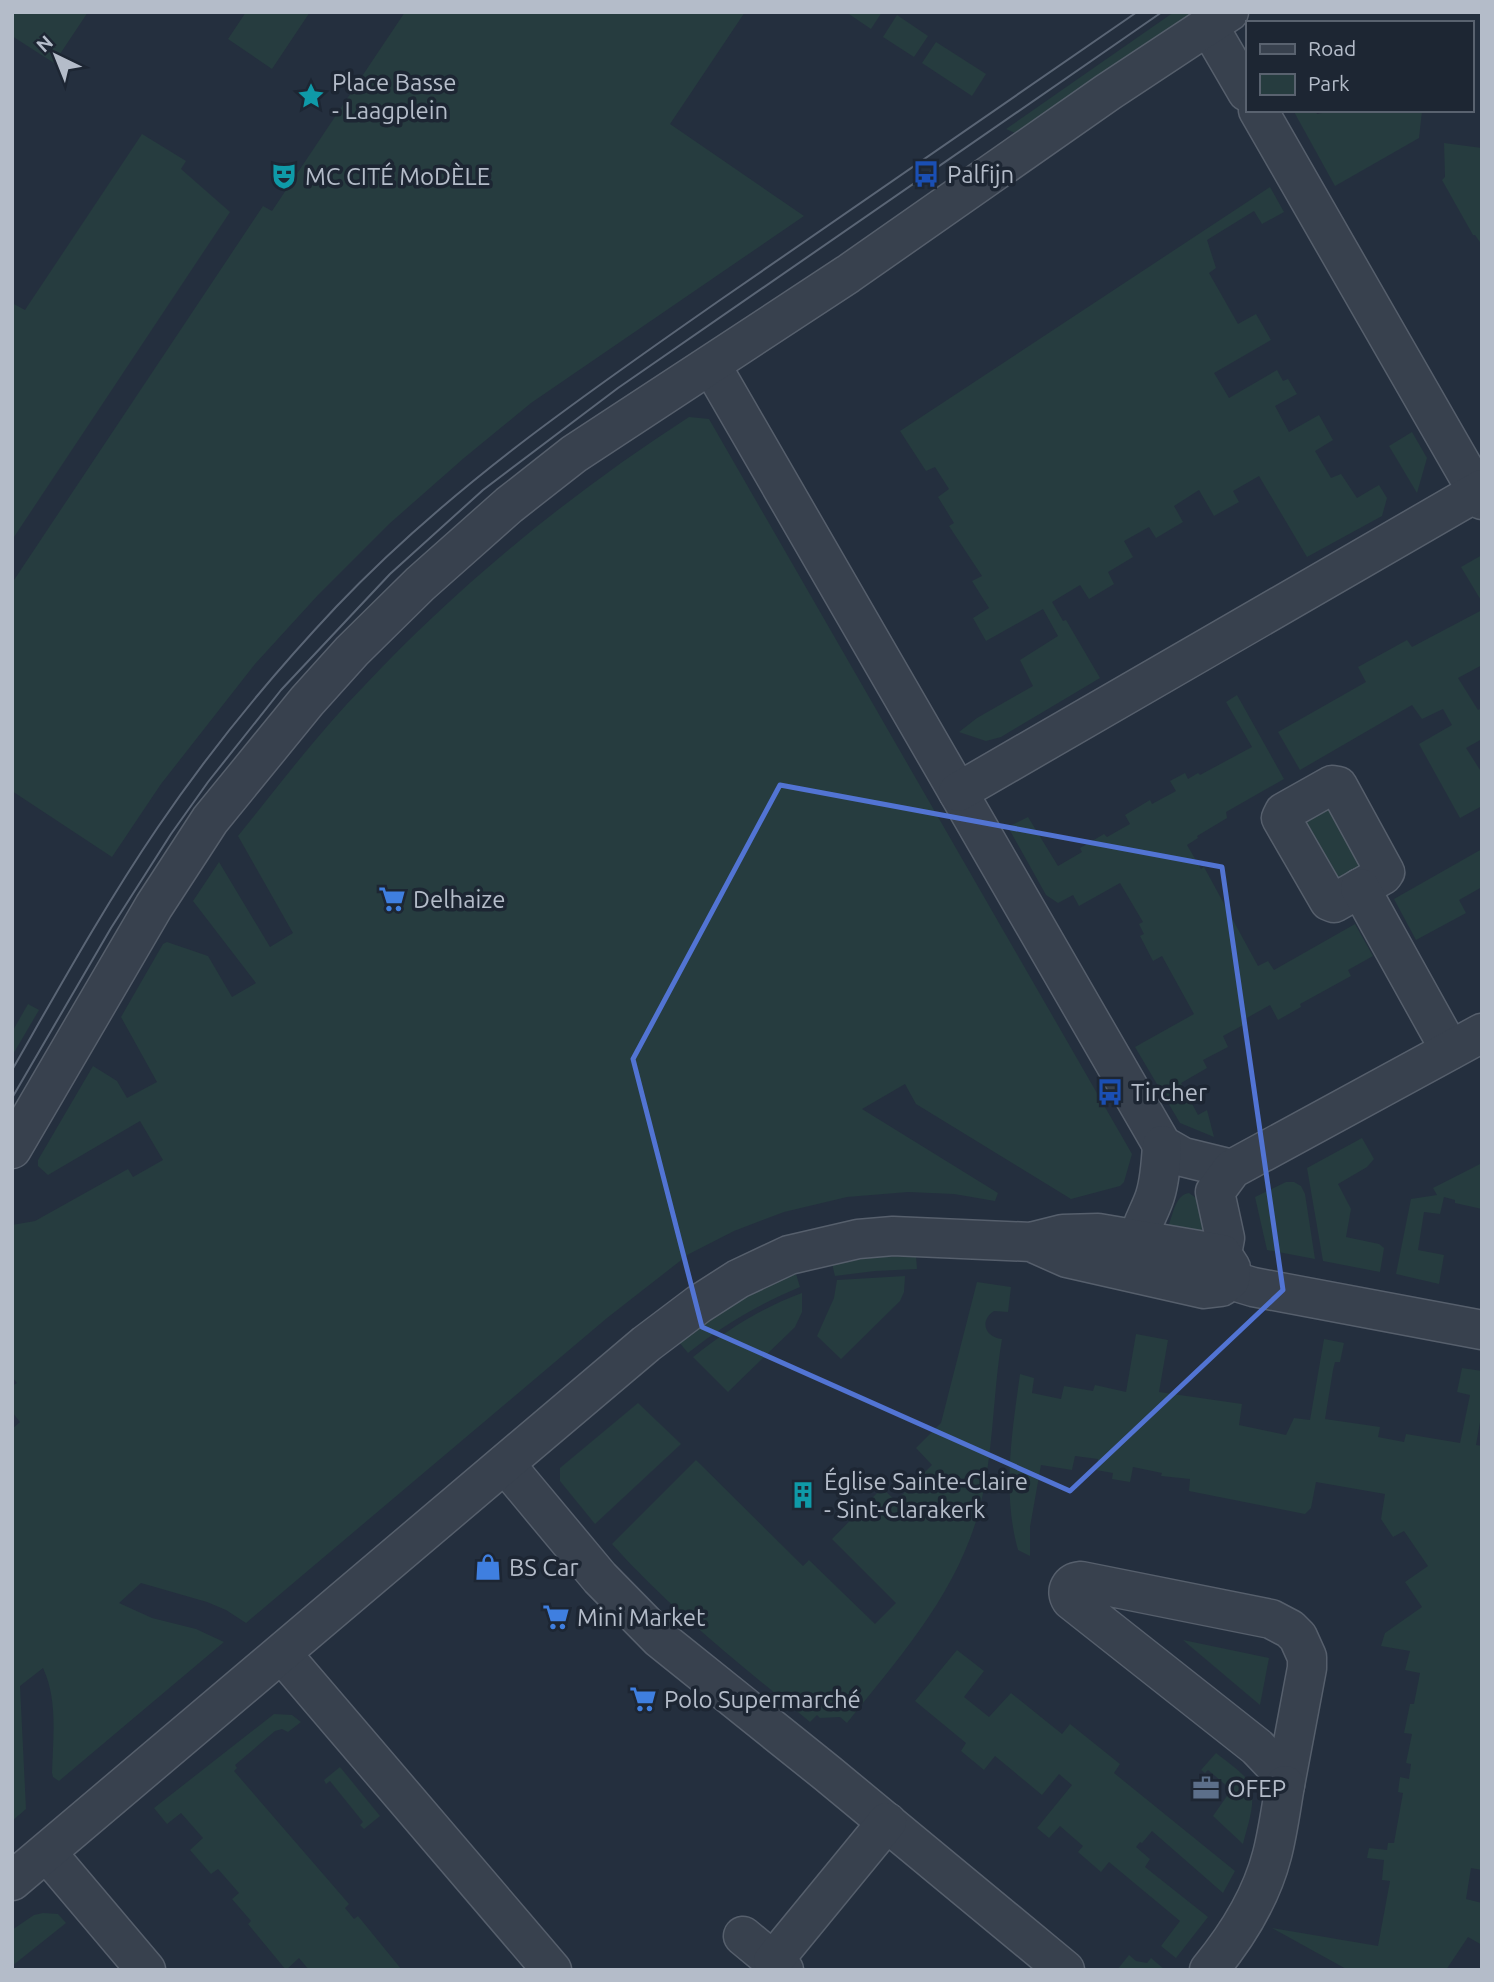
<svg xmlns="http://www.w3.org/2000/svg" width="1494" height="1982" viewBox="0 0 1494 1982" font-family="Ubuntu,sans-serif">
<rect width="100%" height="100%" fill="#242f3e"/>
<g fill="#263c3f">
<polygon points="12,12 88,12 54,63 12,36"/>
<polygon points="246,12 310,12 272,69 228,39"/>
<polygon points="405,12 745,12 670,124 804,216 531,403 464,458 389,524 318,595 255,664 161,784 112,857 12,791 12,583 263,206 272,211"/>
<polygon points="846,12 882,12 871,29"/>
<polygon points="1174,12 1201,12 1026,131 1015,133 1006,129"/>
<polygon points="897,15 928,36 914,57 883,37"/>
<polygon points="936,42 986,74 972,96 922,63"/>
<polygon points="1293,110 1315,110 1317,114 1336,110 1422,111 1419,138 1335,186"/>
<polygon points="142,134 186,161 181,169 230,212 12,540 12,303 25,310"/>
<polygon points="1444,143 1482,148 1482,245 1475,235 1473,235 1442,180 1445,177"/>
<polygon points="1270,187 1284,212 1262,224 1254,211 1207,240 1216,268 1209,273 1238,324 1256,314 1271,340 1214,373 1229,398 1277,370 1283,381 1288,379 1297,394 1275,406 1289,432 1319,415 1333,440 1315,451 1331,478 1341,474 1357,498 1379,485 1387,498 1382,516 1307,557 1259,476 1233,491 1239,502 1214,516 1199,490 1174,506 1183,522 1156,538 1149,527 1124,541 1133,557 1108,572 1114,584 1089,599 1080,585 1052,602 1063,621 1066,620 1100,678 1001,737 986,741 959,732 977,718 1033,686 1020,660 1058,636 1043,609 986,641 973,618 989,608 972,581 982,576 949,526 954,523 938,497 949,489 935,467 926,471 900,431"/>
<path d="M689 417 709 419 1132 1154 1124 1182 1120 1186 1071 1199 916 1104 905 1084 862 1109 998 1193 995 1201 954 1194 908 1192 847 1197 784 1212 734 1231 689 1254 607 1318 246 1623 226 1610 207 1602 141 1583 119 1603 152 1618 196 1629 224 1642 59 1781 53 1777 52 1773C53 1738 58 1700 43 1668L20 1686 26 1809 12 1821V1429L20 1422 12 1412V1386L17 1383 12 1377V1225L35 1221 128 1169 133 1177 163 1160 140 1121 48 1175 38 1166V1160L93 1066 117 1081 127 1098 157 1082 121 1017 163 944 167 942 208 956 232 997 256 983 193 901 219 862 270 947 293 933 238 836C279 785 319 732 365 685 461 583 571 493 689 417Z"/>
<polygon points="1412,432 1427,458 1417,493 1389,446"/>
<polygon points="1482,555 1482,602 1461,567"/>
<polygon points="1482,610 1482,665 1458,678 1478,710 1482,708 1482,739 1466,748 1482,773 1482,806 1460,818 1419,744 1452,725 1443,709 1422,719 1412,705 1300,770 1278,732 1366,682 1358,667 1407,640 1412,647"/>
<polygon points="1237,695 1284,779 1226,812 1227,818 1197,836 1198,838 1187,845 1201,869 1204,867 1258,966 1268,961 1274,970 1355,924 1373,956 1348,970 1351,976 1300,1004 1301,1007 1278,1020 1270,1005 1245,1019 1247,1023 1223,1036 1228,1047 1203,1060 1207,1068 1181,1083 1198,1115 1207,1110 1214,1137 1180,1123 1135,1047 1194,1014 1162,956 1153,961 1140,936 1144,934 1139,924 1143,922 1120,883 1079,906 1073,895 1058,903 1046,895 1008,827 1028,817 1058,866 1082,852 1080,848 1104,834 1107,837 1130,824 1125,815 1150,800 1152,804 1176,791 1170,781 1185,773 1188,779 1198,773 1200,775 1252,747 1226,702"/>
<polygon points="1325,808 1336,810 1365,859 1361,871 1340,883 1303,822"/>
<polygon points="1482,849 1482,887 1459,900 1466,913 1416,940 1394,899"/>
<polygon points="28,1004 39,1010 12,1056 12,1032"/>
<polygon points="1362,1138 1374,1159 1367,1167 1338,1184 1351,1209 1346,1237 1379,1244 1384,1248 1380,1272 1323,1261 1307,1168"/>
<polygon points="1482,1163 1482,1209 1455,1203 1455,1200 1444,1197 1440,1214 1424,1212 1418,1250 1444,1255 1439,1284 1396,1274 1411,1199 1437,1195 1433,1188"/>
<polygon points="1286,1182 1294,1182 1301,1186 1305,1194 1315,1259 1267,1250 1255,1197"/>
<path d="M1189 1193 1196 1198 1204 1231 1168 1227C1173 1215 1175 1195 1189 1193Z"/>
<polygon points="916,1256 917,1269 875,1271 835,1276 832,1264 874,1257"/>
<path d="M796 1274 800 1287C759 1304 723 1325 688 1353L679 1342C716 1314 752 1290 796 1274Z"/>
<polygon points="905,1276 904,1292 900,1301 841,1359 817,1336 834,1298 837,1280"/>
<path d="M977 1282 1011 1287 1008 1312 994 1311C979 1321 985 1337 1002 1339 992 1398 994 1461 977 1518 953 1598 898 1659 847 1723L840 1717 820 1718 817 1715 810 1722C740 1664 673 1612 612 1544L696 1460 803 1566 809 1560 875 1624 896 1603 832 1539 882 1488 896 1501 932 1465 916 1448 941 1423Z"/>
<path d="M802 1293V1312L795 1327 728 1392 693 1357C727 1330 761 1308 802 1293Z"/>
<path d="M1136 1334 1168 1340 1159 1392 1242 1404 1239 1425 1286 1435 1294 1418 1310 1420 1324 1339 1344 1343 1340 1362H1335L1333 1370 1325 1419 1380 1427 1378 1437 1404 1442 1406 1434 1460 1443 1470 1395 1457 1392 1462 1368 1482 1371V1411L1476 1445 1482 1446V1870L1471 1868 1466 1899 1482 1903V1945L1468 1937 1446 1970H1348L1272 1928 1378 1946 1390 1881 1382 1880 1384 1860 1367 1858 1369 1848 1387 1850 1388 1843H1394L1403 1793 1398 1792 1400 1777 1409 1779 1411 1764 1406 1763 1412 1734 1404 1733 1410 1704H1414L1420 1673 1405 1670 1410 1651 1381 1646 1385 1633 1422 1607 1405 1582 1428 1566 1404 1531 1393 1537 1381 1519 1385 1494 1316 1482 1311 1508 1305 1514 1189 1491 1190 1479 1161 1476 1162 1473 1133 1467 1130 1482 1112 1479 1113 1473 1096 1470 1098 1459 1075 1456 1072 1470 1041 1465 1030 1527V1556L1018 1550C1002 1493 1012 1432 1020 1374L1034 1378 1032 1393 1061 1399 1064 1386 1093 1391 1095 1385 1126 1392Z"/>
<polygon points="638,1403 681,1444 595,1524 560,1481 560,1468"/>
<polygon points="1183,1640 1269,1658 1260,1705 1190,1646"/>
<polygon points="957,1650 984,1671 964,1697 989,1717 1011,1693 1062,1734 1070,1724 1120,1764 1114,1773 1235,1871 1223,1893 1152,1831 1142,1843 1140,1842 1136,1847 1150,1859 1145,1867 1208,1917 1176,1958 1161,1946 1180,1921 1109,1862 1101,1872 1078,1852 1083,1846 1060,1826 1049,1838 1037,1828 1072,1785 1059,1774 1042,1795 995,1756 984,1770 961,1751 966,1743 915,1701"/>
<polygon points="274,1714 292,1715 301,1722 288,1732 282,1729 275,1731 235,1765 237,1768 234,1771 349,1904 345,1908 354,1919 358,1916 402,1970 309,1970 299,1958 286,1970 248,1924 251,1921 232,1899 239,1893 218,1869 211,1874 190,1850 203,1838 181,1813 167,1824 154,1808"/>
<path d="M1216 1753C1226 1761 1238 1769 1246 1778 1260 1795 1247 1826 1243 1844L1213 1816 1229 1793 1226 1791 1228 1787 1208 1770 1205 1773 1201 1770Z"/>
<polygon points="340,1767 380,1816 364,1829 360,1825 363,1822 330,1781 326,1784 324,1780"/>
<polygon points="43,1913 58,1914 66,1923 12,1966 12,1930 34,1915"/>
<polygon points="1129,1955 1136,1961 1147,1963 1151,1958 1165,1970 1117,1970"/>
</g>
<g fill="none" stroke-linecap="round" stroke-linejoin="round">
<defs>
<g id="minor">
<polyline points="1208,25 1247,92"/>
<polyline points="1258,110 1482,500"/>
<polyline points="711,365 1162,1145 1183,1157 1232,1169"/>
<polygon points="1332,785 1338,786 1385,872 1383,875 1334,903 1329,901 1281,818 1284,812"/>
<polyline points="958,792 1482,489"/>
<polyline points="1360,888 1450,1050"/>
<polyline points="12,1149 154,906 210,820 307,701 352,651 420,584 509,505 574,454 848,274 1108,92 1229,12"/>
<polyline points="1222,1254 1225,1238 1215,1192 1232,1169 1482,1033"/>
<path d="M1141 1261C1131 1238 1148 1218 1155 1196 1160 1180 1161 1162 1162 1145"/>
<polyline points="1230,1280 1253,1287 1482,1330"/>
<polyline points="505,1464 600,1578 660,1639 827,1773 1065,1970"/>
<path d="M1081 1581 1271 1619 1290 1629 1298 1637 1307 1657V1668L1285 1785 1278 1769 1257 1747 1071 1600C1065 1591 1070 1582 1081 1581Z"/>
<polyline points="282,1654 552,1970"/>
<polyline points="47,1853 146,1970"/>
<polyline points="12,1881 646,1344 699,1304 738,1279 789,1255 858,1239 893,1236 1031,1242 1063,1234 1098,1233 1222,1254 1231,1268 1230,1280 1221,1287 1204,1289 1067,1258 1031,1242"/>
<polyline points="743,1936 784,1970"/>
<polyline points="773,1961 887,1822"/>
<path d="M1209 1970C1237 1936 1261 1898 1272 1855 1278 1832 1281 1808 1285 1785"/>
</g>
</defs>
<use href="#minor" stroke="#565f6c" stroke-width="41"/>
<use href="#minor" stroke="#38414e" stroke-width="38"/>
<g stroke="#5a6575" stroke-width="2">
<path d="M12 1070C59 988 105 905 158 827 211 749 271 676 336 607 451 486 587 393 723 298 860 202 999 108 1137 12"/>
<polyline points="12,1098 111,928 171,834 208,782 281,690 390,574 483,490 618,388 1162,12"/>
</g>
</g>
<path fill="none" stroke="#5274d3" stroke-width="5" stroke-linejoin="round" d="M780 785 1222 867 1283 1290 1070 1491 702 1327 633 1059Z"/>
<defs>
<symbol id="sight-bare" viewBox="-9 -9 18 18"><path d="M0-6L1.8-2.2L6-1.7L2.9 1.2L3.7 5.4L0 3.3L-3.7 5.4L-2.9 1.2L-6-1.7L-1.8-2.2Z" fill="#0f9aa8" stroke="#1d2633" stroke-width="2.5" paint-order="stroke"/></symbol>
<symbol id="bus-bare" viewBox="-9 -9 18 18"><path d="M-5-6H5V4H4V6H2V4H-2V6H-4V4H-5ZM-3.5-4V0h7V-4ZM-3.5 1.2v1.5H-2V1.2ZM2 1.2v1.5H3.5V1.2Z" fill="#1a4fb4" stroke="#1d2633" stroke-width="2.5" paint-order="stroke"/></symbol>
<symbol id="theatre-bare" viewBox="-9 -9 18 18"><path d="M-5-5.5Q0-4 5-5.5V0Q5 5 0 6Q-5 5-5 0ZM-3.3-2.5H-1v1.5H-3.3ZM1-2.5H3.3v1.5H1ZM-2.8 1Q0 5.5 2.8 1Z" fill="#0f9aa8" stroke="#1d2633" stroke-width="2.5" paint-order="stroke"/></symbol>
<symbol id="supermarket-bare" viewBox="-9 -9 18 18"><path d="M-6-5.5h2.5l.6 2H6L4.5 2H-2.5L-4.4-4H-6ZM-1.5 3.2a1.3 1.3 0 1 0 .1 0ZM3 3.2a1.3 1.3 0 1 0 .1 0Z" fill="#3f7fe0" stroke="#1d2633" stroke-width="2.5" paint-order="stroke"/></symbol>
<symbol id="building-bare" viewBox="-9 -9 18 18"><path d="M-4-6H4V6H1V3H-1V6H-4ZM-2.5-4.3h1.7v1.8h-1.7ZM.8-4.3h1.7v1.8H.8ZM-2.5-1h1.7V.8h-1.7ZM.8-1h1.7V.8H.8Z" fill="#0f9aa8" stroke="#1d2633" stroke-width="2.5" paint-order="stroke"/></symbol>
<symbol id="shop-bare" viewBox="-9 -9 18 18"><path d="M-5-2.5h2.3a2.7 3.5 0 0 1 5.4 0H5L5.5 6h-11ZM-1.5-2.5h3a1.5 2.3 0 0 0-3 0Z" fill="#3f7fe0" stroke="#1d2633" stroke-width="2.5" paint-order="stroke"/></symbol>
<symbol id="office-bare" viewBox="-9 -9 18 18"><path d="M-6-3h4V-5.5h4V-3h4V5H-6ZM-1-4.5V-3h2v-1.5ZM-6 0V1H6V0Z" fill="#5c6f8a" stroke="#1d2633" stroke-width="2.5" paint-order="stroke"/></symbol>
</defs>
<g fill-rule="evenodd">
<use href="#sight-bare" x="292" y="77" width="38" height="38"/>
<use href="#bus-bare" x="907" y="155" width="38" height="38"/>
<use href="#theatre-bare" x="265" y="157" width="38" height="38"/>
<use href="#supermarket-bare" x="373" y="880" width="38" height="38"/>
<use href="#bus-bare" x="1091" y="1073" width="38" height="38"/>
<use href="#building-bare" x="784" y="1476" width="38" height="38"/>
<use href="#shop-bare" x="469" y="1548" width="38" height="38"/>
<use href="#supermarket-bare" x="537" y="1598" width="38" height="38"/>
<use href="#supermarket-bare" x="624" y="1680" width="38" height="38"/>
<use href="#office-bare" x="1187" y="1769" width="38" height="38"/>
</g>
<g text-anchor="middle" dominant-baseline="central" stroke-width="7" stroke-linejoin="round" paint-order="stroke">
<g font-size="24" fill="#b4bcc9" stroke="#1d2633" text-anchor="start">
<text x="332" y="82">Place Basse<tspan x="332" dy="28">- Laagplein</tspan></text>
<text x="947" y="174">Palfijn</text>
<text x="305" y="176">MC CITÉ MoDÈLE</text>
<text x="413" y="899">Delhaize</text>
<text x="1131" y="1092">Tircher</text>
<text x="824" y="1481">Église Sainte-Claire<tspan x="824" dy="28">- Sint-Clarakerk</tspan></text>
<text x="509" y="1567">BS Car</text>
<text x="577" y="1617">Mini Market</text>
<text x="664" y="1699">Polo Supermarché</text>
<text x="1227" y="1788">OFEP</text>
</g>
</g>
<rect width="1494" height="1982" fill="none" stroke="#b4bcc9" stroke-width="28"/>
<rect x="1246" y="21" width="228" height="91" fill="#1d2633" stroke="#59626f" stroke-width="2"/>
<rect x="1260" y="44" width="35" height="10" fill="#38414e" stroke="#59626f" stroke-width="2"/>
<text x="1308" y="56" font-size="21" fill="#b4bcc9">Road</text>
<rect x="1260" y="74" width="35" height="21" fill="#263c3f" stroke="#59626f" stroke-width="2"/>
<text x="1308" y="91" font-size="21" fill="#b4bcc9">Park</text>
<g transform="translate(56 56) rotate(317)" stroke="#1d2633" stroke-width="5" paint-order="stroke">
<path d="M0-5L12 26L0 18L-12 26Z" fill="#b4bcc9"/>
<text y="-10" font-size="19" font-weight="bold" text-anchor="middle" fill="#b4bcc9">N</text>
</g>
</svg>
